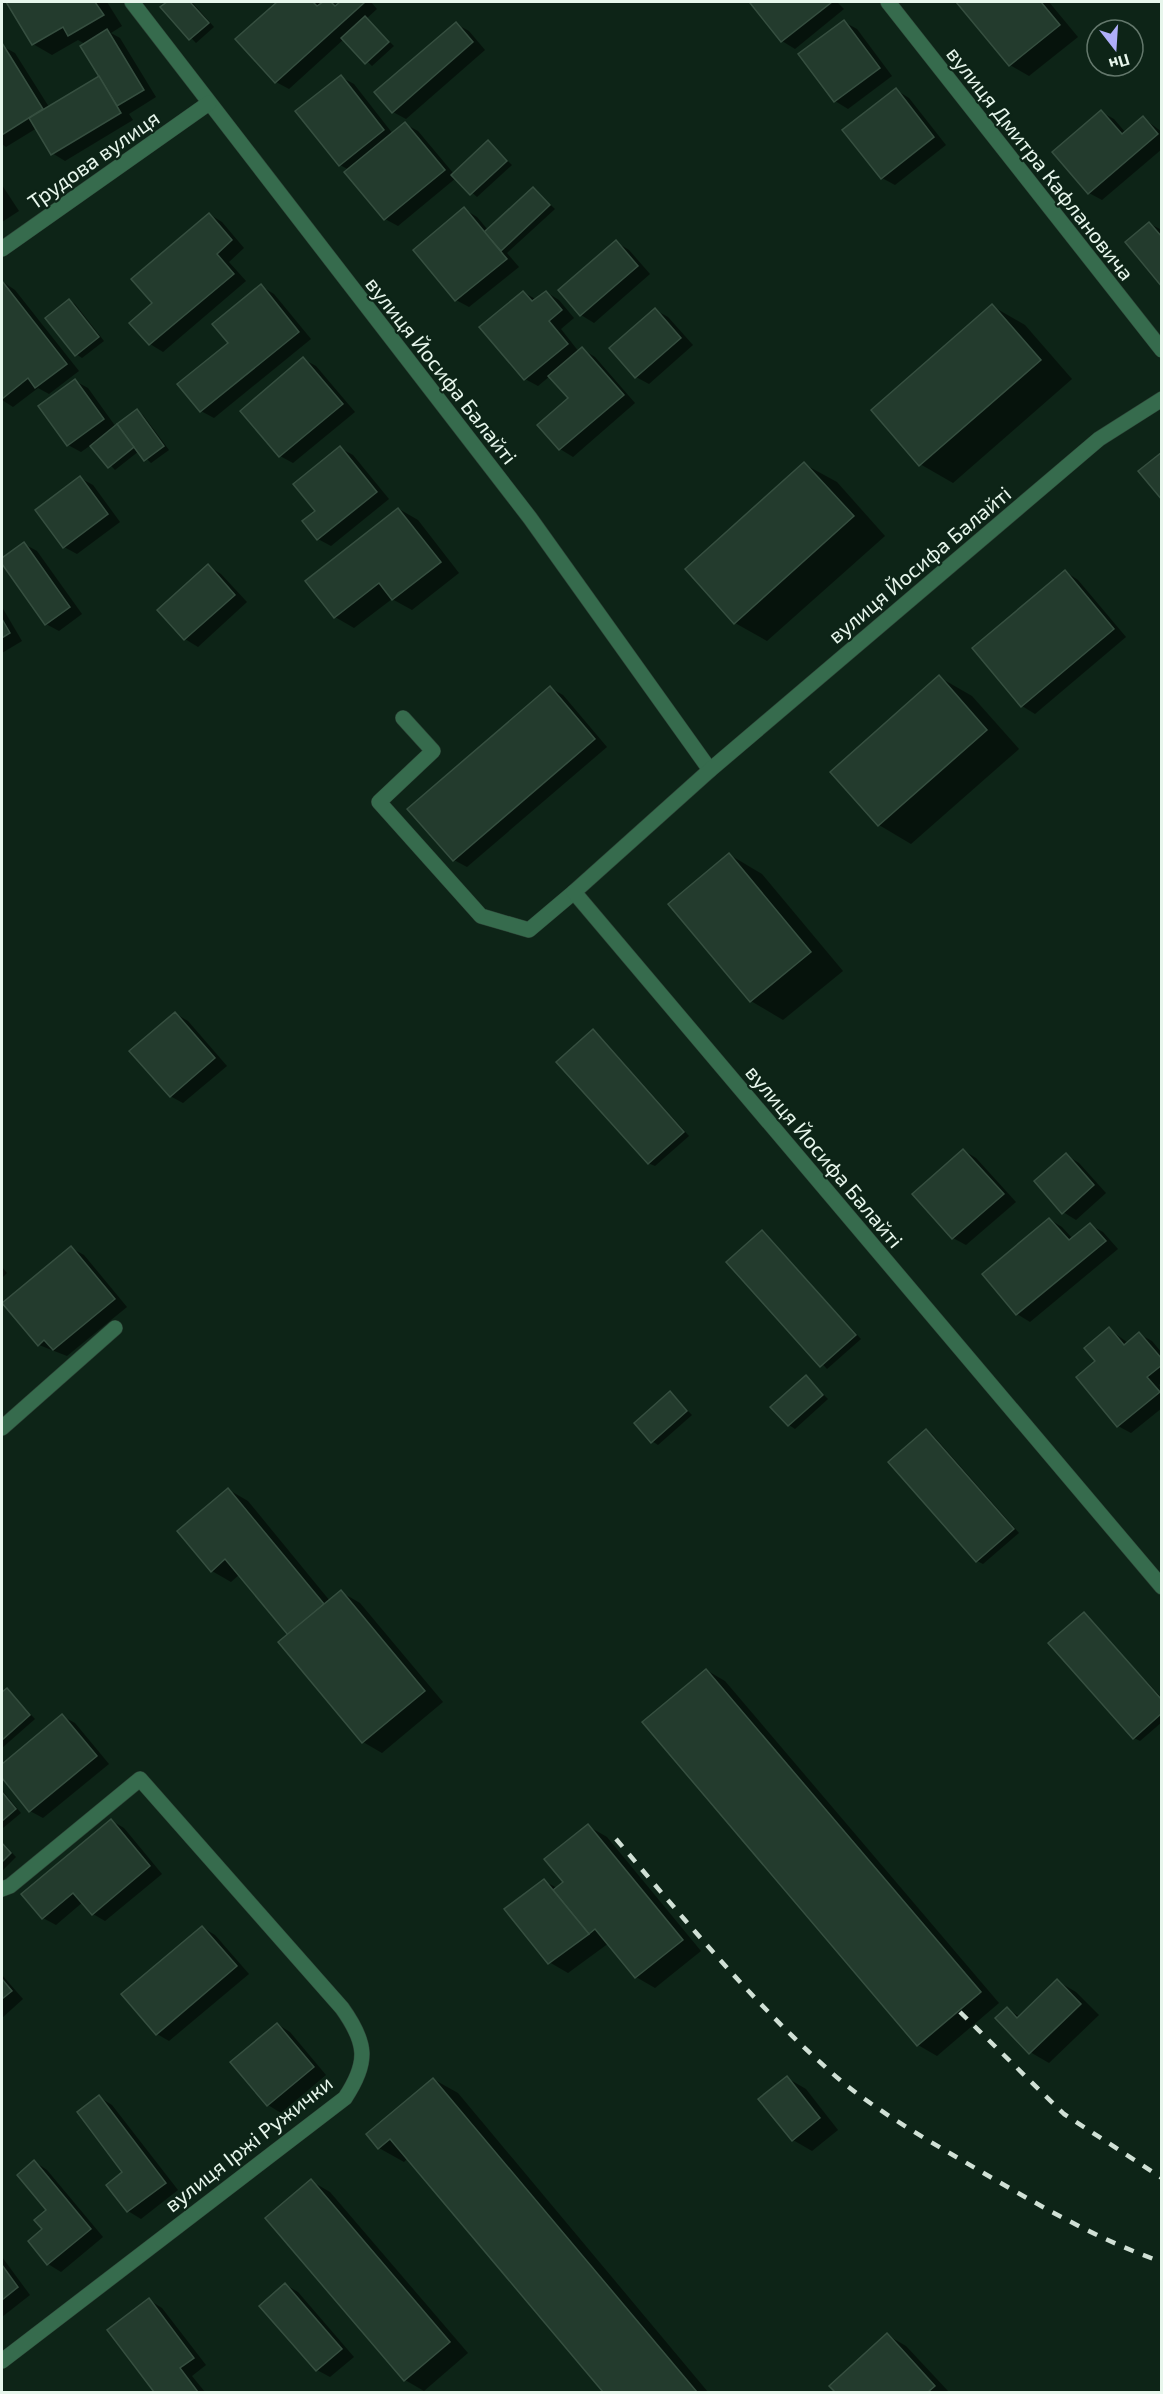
<svg xmlns="http://www.w3.org/2000/svg" width="1163" height="2394" viewBox="0 0 1163 2394" font-family="'Exo 2',sans-serif">
<rect width="100%" height="100%" fill="#0d2417"/>
<g fill="#0007">
<polygon points="7,2 107,2 122,26 111,33 120,38 156,97 129,114 133,120 65,161 52,153 37,128 6,147 2,144 2,46 15,53 49,107 101,76 85,44 78,40 52,55 33,44"/>
<polygon points="170,2 192,2 214,27 196,43 162,8"/>
<polygon points="279,2 318,2 321,5 331,2 338,5 342,2 371,2 377,9 366,19 394,46 372,66 344,39 289,89 276,82 238,39"/>
<polygon points="754,2 837,2 844,9 795,49 782,41 752,4"/>
<polygon points="958,2 1049,2 1078,37 1029,76 1010,65"/>
<polygon points="844,22 857,29 892,76 848,109 835,101"/>
<polygon points="456,24 469,31 485,50 406,119 393,112"/>
<polygon points="341,77 354,84 393,134 405,124 418,131 454,174 488,142 512,165 477,197 456,178 398,226 385,219 349,170 340,165"/>
<polygon points="896,90 909,98 946,145 895,185 882,178"/>
<polygon points="1101,112 1114,119 1126,133 1143,118 1162,132 1162,149 1102,200 1089,193"/>
<polygon points="2,185 19,211 2,222"/>
<polygon points="534,189 555,209 507,253 519,267 469,307 456,300 464,209 477,217 488,230"/>
<polygon points="209,214 222,222 244,248 229,262 246,281 163,352 150,344 131,323 154,304"/>
<polygon points="1150,224 1162,230 1162,284"/>
<polygon points="616,242 629,250 650,274 594,323 581,315 560,290"/>
<polygon points="3,282 15,290 79,371 49,394 38,388 13,407 2,400 2,349 5,346 2,341"/>
<polygon points="261,286 274,294 311,339 214,418 201,411"/>
<polygon points="523,292 537,300 546,292 559,300 574,318 561,329 579,352 582,349 595,357 635,403 573,457 560,449 570,398 550,376 538,386 525,379"/>
<polygon points="69,300 75,304 104,341 82,358 76,354"/>
<polygon points="992,306 1025,325 1072,379 953,483 920,464"/>
<polygon points="655,310 668,317 693,345 649,384 636,377"/>
<polygon points="303,359 316,366 355,412 293,463 280,456"/>
<polygon points="75,381 88,388 116,427 137,411 143,415 169,450 151,463 139,451 115,470 91,445 81,452 68,445"/>
<polygon points="340,448 353,455 389,499 331,546 318,539 317,511"/>
<polygon points="804,464 837,482 885,536 767,641 735,623"/>
<polygon points="80,478 93,485 120,522 77,554 64,547"/>
<polygon points="399,509 418,520 459,573 412,610 392,599 354,628 335,617 307,581"/>
<polygon points="24,544 37,551 82,614 59,631 46,624 2,561"/>
<polygon points="208,566 221,574 247,602 198,647 185,639 159,610"/>
<polygon points="1066,572 1078,580 1126,637 1035,714 1022,706"/>
<polygon points="2,607 22,641 2,653"/>
<polygon points="939,677 972,696 1019,749 911,844 879,825"/>
<polygon points="550,688 563,695 607,747 467,867 454,860"/>
<polygon points="730,855 762,874 843,971 783,1020 751,1001"/>
<polygon points="176,1014 188,1021 227,1066 183,1103 170,1096"/>
<polygon points="593,1031 599,1035 689,1136 655,1166 648,1163"/>
<polygon points="963,1150 976,1158 1016,1202 966,1245 953,1238"/>
<polygon points="1066,1155 1079,1163 1106,1193 1076,1220 1063,1212"/>
<polygon points="1049,1219 1062,1227 1073,1239 1090,1225 1103,1232 1118,1249 1030,1322 1017,1314 984,1274"/>
<polygon points="762,1232 861,1339 827,1369 728,1262"/>
<polygon points="71,1248 84,1255 127,1307 67,1356 39,1345"/>
<polygon points="2,1267 7,1273 2,1278"/>
<polygon points="1109,1329 1128,1343 1139,1334 1152,1341 1162,1353 1162,1383 1159,1385 1162,1388 1162,1408 1131,1433 1118,1426 1098,1361"/>
<polygon points="806,1377 828,1399 795,1429 789,1425"/>
<polygon points="670,1393 692,1415 658,1445 652,1441"/>
<polygon points="926,1430 932,1434 1019,1533 983,1564 977,1561"/>
<polygon points="229,1490 248,1501 330,1601 341,1592 360,1603 443,1702 382,1753 363,1742 290,1635 240,1574 231,1582 212,1571"/>
<polygon points="1084,1614 1162,1698 1162,1722 1140,1741 1134,1738"/>
<polygon points="706,1670 725,1681 999,2003 937,2056 918,2045"/>
<polygon points="7,1689 35,1719 2,1748 2,1694"/>
<polygon points="62,1716 75,1723 109,1764 43,1818 30,1811 2,1776 2,1766"/>
<polygon points="2,1790 21,1813 3,1828 2,1827"/>
<polygon points="112,1821 124,1828 162,1874 105,1921 93,1914 83,1902 56,1925 43,1918"/>
<polygon points="588,1826 607,1837 701,1951 655,1988 636,1977 609,1943 568,1973 549,1962 544,1881 557,1888 565,1882"/>
<polygon points="2,1842 16,1857 2,1871"/>
<polygon points="202,1927 215,1935 249,1974 169,2041 157,2034"/>
<polygon points="2,1975 23,1999 2,2018"/>
<polygon points="1057,1981 1076,1992 1099,2015 1049,2063 1030,2052 1007,2009 1020,2017"/>
<polygon points="277,2024 290,2032 326,2075 281,2113 268,2105 232,2062"/>
<polygon points="787,2078 806,2089 838,2130 812,2151 793,2140"/>
<polygon points="433,2079 458,2093 708,2392 604,2392 408,2158 404,2162 379,2148 368,2134"/>
<polygon points="99,2097 112,2105 178,2190 141,2219 128,2211 124,2172"/>
<polygon points="35,2162 47,2170 103,2237 61,2272 48,2264 30,2242 44,2230 48,2210"/>
<polygon points="311,2181 330,2192 468,2353 424,2391 405,2380"/>
<polygon points="2,2257 30,2295 2,2317"/>
<polygon points="286,2285 298,2292 354,2357 330,2377 317,2370"/>
<polygon points="149,2300 162,2308 206,2365 192,2376 205,2392 156,2392 109,2331"/>
<polygon points="887,2335 906,2346 949,2392 837,2392 831,2386"/>
</g>
<g fill="#233b2d" stroke="#364f40" stroke-width="1.5">
<polygon points="6,2 95,2 104,15 68,36 63,27 32,45"/>
<polygon points="167,2 190,2 209,23 189,40 160,7"/>
<polygon points="277,2 313,2 317,6 323,2 331,2 335,6 340,2 365,2 275,83 235,39"/>
<polygon points="752,2 832,2 781,42 750,3"/>
<polygon points="956,2 1041,2 1060,25 1009,66"/>
<polygon points="365,16 389,42 365,64 341,38"/>
<polygon points="844,20 880,68 834,102 798,54"/>
<polygon points="456,22 473,42 392,113 374,92"/>
<polygon points="107,29 144,90 117,106 80,46"/>
<polygon points="2,43 43,109 2,135"/>
<polygon points="341,75 384,130 339,166 295,111"/>
<polygon points="99,76 121,113 51,155 29,118"/>
<polygon points="896,88 934,137 881,179 842,130"/>
<polygon points="1101,110 1122,134 1143,116 1158,134 1088,194 1052,152"/>
<polygon points="405,122 445,170 384,220 344,172"/>
<polygon points="488,140 507,161 470,195 451,175"/>
<polygon points="533,187 550,205 501,251 484,232"/>
<polygon points="464,207 507,259 455,301 413,250"/>
<polygon points="209,213 232,240 217,254 234,274 149,345 129,323 152,303 131,279"/>
<polygon points="1149,222 1162,237 1162,287 1125,242"/>
<polygon points="616,240 638,266 580,316 558,290"/>
<polygon points="2,281 67,364 35,388 28,378 2,399"/>
<polygon points="261,284 299,332 200,412 177,384 228,343 212,324"/>
<polygon points="523,291 532,301 546,291 562,310 549,321 568,344 524,380 479,327"/>
<polygon points="69,299 99,337 75,356 45,318"/>
<polygon points="992,304 1041,360 919,466 871,410"/>
<polygon points="655,308 681,338 635,378 609,348"/>
<polygon points="582,347 624,395 559,450 537,425 568,398 548,376"/>
<polygon points="303,357 343,404 279,457 240,411"/>
<polygon points="75,379 104,419 67,446 38,406"/>
<polygon points="137,409 164,446 144,461 117,424"/>
<polygon points="117,424 134,447 108,468 90,446"/>
<polygon points="340,446 377,492 317,540 302,521 315,511 293,484"/>
<polygon points="1162,452 1162,500 1138,471"/>
<polygon points="804,462 854,516 734,624 685,569"/>
<polygon points="80,476 108,514 63,548 35,510"/>
<polygon points="398,508 441,562 392,600 379,583 334,618 305,581"/>
<polygon points="24,542 70,607 45,625 2,564 2,558"/>
<polygon points="208,564 235,595 184,640 157,610"/>
<polygon points="1065,570 1114,629 1021,707 972,648"/>
<polygon points="2,619 10,633 2,638"/>
<polygon points="939,675 987,730 878,826 830,772"/>
<polygon points="550,686 595,739 453,861 407,809"/>
<polygon points="729,853 811,952 750,1002 668,904"/>
<polygon points="175,1012 215,1058 170,1097 129,1051"/>
<polygon points="593,1029 684,1132 648,1164 556,1062"/>
<polygon points="963,1149 1004,1194 952,1239 912,1194"/>
<polygon points="1066,1153 1094,1185 1062,1214 1034,1181"/>
<polygon points="1049,1218 1069,1240 1090,1223 1106,1241 1016,1315 982,1274"/>
<polygon points="762,1230 856,1335 820,1367 726,1262"/>
<polygon points="71,1246 115,1299 53,1350 44,1340 38,1346 2,1303"/>
<polygon points="1109,1327 1124,1345 1139,1332 1162,1359 1162,1365 1147,1377 1160,1392 1117,1427 1076,1377 1095,1361 1084,1348"/>
<polygon points="806,1375 823,1395 788,1426 770,1407"/>
<polygon points="670,1391 687,1411 651,1443 634,1423"/>
<polygon points="926,1429 1014,1529 976,1562 888,1462"/>
<polygon points="228,1488 324,1604 288,1635 225,1559 211,1572 177,1531"/>
<polygon points="341,1590 425,1691 362,1743 278,1642"/>
<polygon points="1084,1612 1162,1700 1162,1713 1133,1739 1048,1643"/>
<polygon points="706,1669 981,1992 917,2046 642,1722"/>
<polygon points="7,1688 30,1715 2,1740 2,1692"/>
<polygon points="62,1714 97,1756 29,1812 2,1778 2,1764"/>
<polygon points="2,1792 16,1809 2,1821"/>
<polygon points="111,1819 150,1866 92,1915 73,1893 42,1919 21,1894"/>
<polygon points="588,1824 683,1940 635,1978 595,1929 589,1934 553,1890 563,1882 544,1859"/>
<polygon points="2,1843 11,1853 2,1862"/>
<polygon points="544,1879 589,1934 548,1964 504,1909"/>
<polygon points="202,1926 237,1966 156,2035 121,1994"/>
<polygon points="2,1979 12,1991 2,1999"/>
<polygon points="1057,1979 1081,2004 1029,2054 995,2018 1007,2007 1017,2018"/>
<polygon points="277,2023 314,2067 267,2106 230,2062"/>
<polygon points="787,2076 820,2118 792,2141 758,2099"/>
<polygon points="433,2078 697,2392 603,2392 390,2139 378,2149 366,2134"/>
<polygon points="99,2095 166,2183 127,2212 106,2185 122,2172 77,2112"/>
<polygon points="34,2160 91,2229 47,2265 28,2241 42,2229 34,2220 46,2210 17,2175"/>
<polygon points="311,2179 450,2342 404,2381 265,2218"/>
<polygon points="2,2265 18,2287 2,2300"/>
<polygon points="285,2283 342,2349 316,2371 259,2306"/>
<polygon points="149,2298 194,2358 180,2368 198,2392 154,2392 107,2330"/>
<polygon points="887,2333 935,2386 928,2392 835,2392 829,2386"/>
</g>
<g fill="none" stroke-linecap="round" stroke-linejoin="round">
<defs>
<polyline id="lane" points="403,718 433,751 379,802 481,916 529,930 574,892"/>
<g id="street">
<polyline points="132,2 530,518 710,770"/>
<polyline points="888,2 1162,350"/>
<polyline points="2,249 209,103"/>
<polyline points="1162,399 1099,439 710,770 574,892 1162,1587"/>
<polyline points="2,1428 115,1328"/>
<path d="M2 1889 10 1886 140 1779 342 2008C367 2043 369 2062 345 2098L2 2361"/>
</g>
</defs>
<use href="#lane" stroke="#2c4135" stroke-width="16"/>
<use href="#street" stroke="#2c4135" stroke-width="16"/>
<use href="#lane" stroke="#366b4d" stroke-width="15"/>
<use href="#street" stroke="#366b4d" stroke-width="15"/>
<g stroke="#d0e0d5" stroke-width="4.5" stroke-dasharray="10 10" stroke-linecap="butt">
<path d="M616 1839C685 1920 752 2002 832 2073 871 2108 929 2141 975 2168 1035 2203 1096 2239 1162 2262"/>
<polyline points="960,2012 1064,2114 1162,2178"/>
</g>
</g>
<g text-anchor="middle" dominant-baseline="central" stroke-width="4.5" stroke-linejoin="round" paint-order="stroke">
<g font-size="21" fill="#e7f6ec" stroke="#0d2417">
<text transform="translate(93 159) rotate(-35)">Трудова вулиця</text>
<text transform="translate(1041 163) rotate(52)">вулиця Дмитра Кафлановича</text>
<text transform="translate(442 370) rotate(52)">вулиця Йосифа Балайті</text>
<text transform="translate(919 564) rotate(-40)">вулиця Йосифа Балайті</text>
<text transform="translate(825 1156) rotate(50)">вулиця Йосифа Балайті</text>
<text transform="translate(248 2143) rotate(-38)">вулиця Іржі Ружички</text>
</g>
</g>
<rect width="1163" height="2394" fill="none" stroke="#e7f6ec" stroke-width="6"/>
<g transform="translate(1115 48) rotate(163)"><circle r="28" fill="#0d2417" stroke="#64786c" stroke-width="1.5"/>
<path d="M0-4.5L10 22L0 15L-10 22Z" fill="#afaefa"/>
<text y="-9" font-size="16" font-weight="bold" text-anchor="middle" fill="#e7f6ec">Пн</text>
</g>
</svg>
